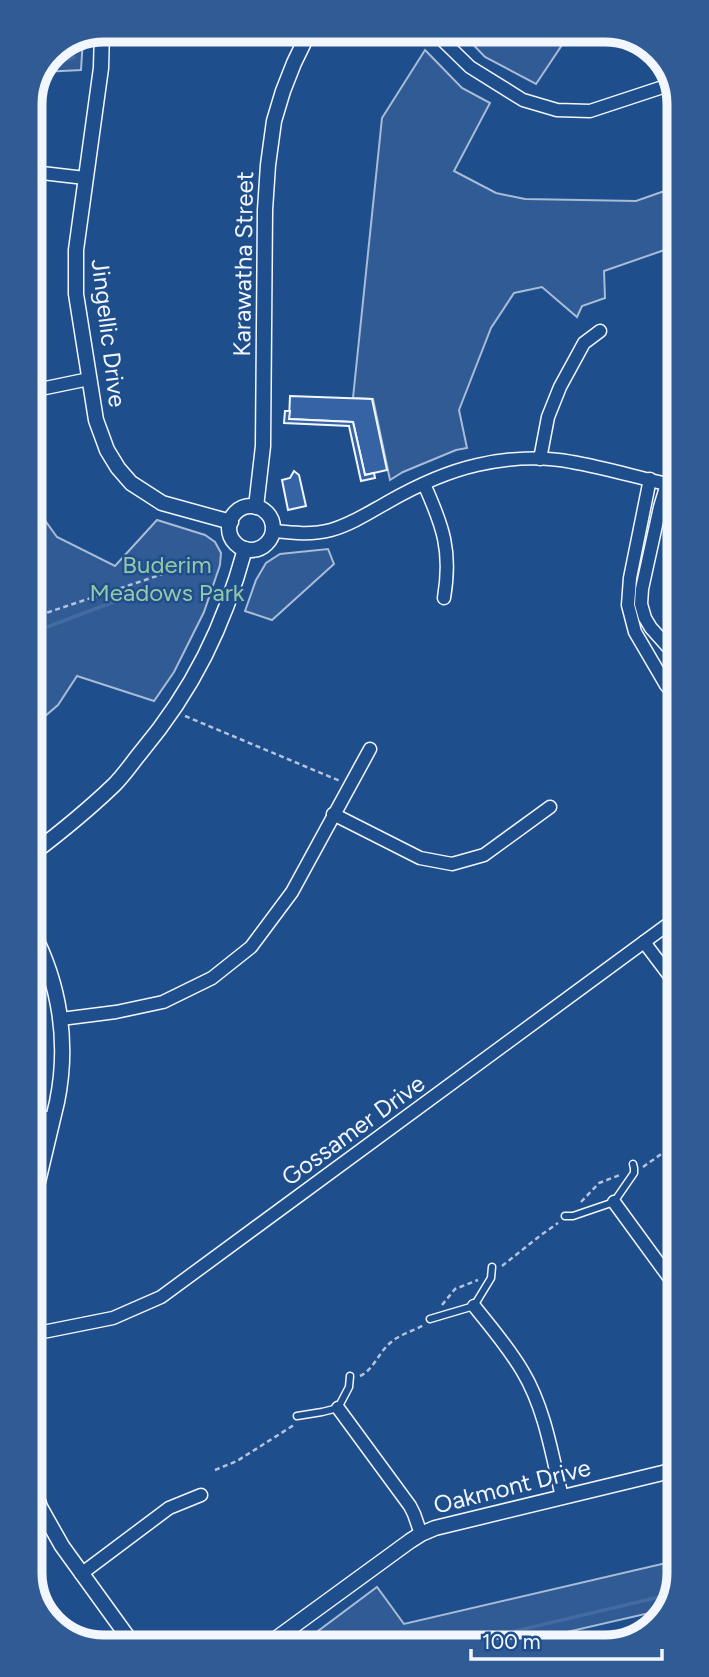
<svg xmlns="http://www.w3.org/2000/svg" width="709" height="1677" viewBox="0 0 709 1677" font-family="Figtree,sans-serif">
<rect width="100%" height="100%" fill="#1f4e8c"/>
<g fill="#305b95" stroke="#a8bbd7" stroke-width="2">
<polygon points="459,30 572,30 536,84 485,57"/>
<polygon points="83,38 81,70 43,72 52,51"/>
<polygon points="425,50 462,88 490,103 454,171 496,193 525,199 636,201 676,187 676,246 604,271 605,298 582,306 577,317 542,287 514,293 491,328 459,410 467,448 456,450 403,472 390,480 373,399 353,398 382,118"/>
<polygon points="36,508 57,537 115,566 157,520 205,535 215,542 221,553 220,565 204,612 174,672 154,701 77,676 58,705 31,728 31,510"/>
<polygon points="328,549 334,564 272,620 245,611 256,580 266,563 280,554"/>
<polygon points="679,1560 679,1573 667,1609 515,1644 298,1646 377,1587 404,1624"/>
</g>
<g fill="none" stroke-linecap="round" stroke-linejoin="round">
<g stroke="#446ba0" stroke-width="3.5">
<polyline points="45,66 74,57"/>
<polyline points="31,633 143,591"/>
<polyline points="456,1645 672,1594"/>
</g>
</g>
<g fill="#3563a3" stroke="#f2f6ff" stroke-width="2">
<polygon points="290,396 372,399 387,470 365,475 353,422 289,419"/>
<polygon points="285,411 290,411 289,419 353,422 365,475 374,473 375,478 361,481 349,426 284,423"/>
<polygon points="294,471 299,475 306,506 288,510 282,480 290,478"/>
<polygon points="588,1632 591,1644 548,1644 547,1640"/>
</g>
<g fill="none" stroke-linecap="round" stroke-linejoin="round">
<defs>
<g id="service">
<polyline points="565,1216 573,1216 614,1202 634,1173 634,1168 633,1164"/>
<polyline points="430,1319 474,1306 491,1278 492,1267"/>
<polyline points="297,1416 322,1412 338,1408 349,1387 350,1376"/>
</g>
<g id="minor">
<polyline points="432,30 470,67 523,100 557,110 590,111 675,83"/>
<polyline points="30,174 42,173 85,178"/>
<polyline points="31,391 89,379"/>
<polyline points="540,459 548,417 560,387 584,343 600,331"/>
<polyline points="650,479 630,578 628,605 635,632 666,685 677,698"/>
<path d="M424 484C443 526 452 551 444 598"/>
<polyline points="667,484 660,507 642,589 641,604 645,618 651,628 677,657"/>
<path d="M273 531C293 533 312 535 331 530 352 524 370 512 388 502 416 486 446 472 477 465 507 458 542 456 572 462 607 468 642 479 676 486"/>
<polyline points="333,814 420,858 452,864 484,855 550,807"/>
<polyline points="644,942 678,987"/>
<polyline points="61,1019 116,1012 163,1002 212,978 251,947 292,892 370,749"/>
<polyline points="32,1114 53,1120"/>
<polyline points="614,1202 679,1291"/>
<path d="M474 1306C491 1327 509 1348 523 1372 545 1409 552 1455 562 1497"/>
<polyline points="33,1334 113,1318 161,1297 678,917"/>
<polyline points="338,1408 410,1506 414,1514 421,1534"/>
<polyline points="81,1574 169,1508 201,1495"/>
</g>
<g id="tertiary">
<polyline points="102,31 101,68 76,250 76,294 96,420 107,450 118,468 131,483 162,503 231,522"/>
<circle cx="251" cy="528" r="22"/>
<polyline points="256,507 263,446 265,210 268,165 274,121 283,91 294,63 310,30"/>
<path d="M32 854C61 832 88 810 114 785 124 775 132 763 141 752 193 690 224 626 245 549"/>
<path d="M32 931C60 984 69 1043 57 1102L33 1203"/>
<polyline points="33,1485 40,1507 62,1546 135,1647"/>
<polyline points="266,1646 410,1541 421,1534 435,1528 679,1469"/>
</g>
</defs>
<use href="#service" stroke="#f2f6ff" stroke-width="9"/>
<use href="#minor" stroke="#f2f6ff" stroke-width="15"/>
<use href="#tertiary" stroke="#f2f6ff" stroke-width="17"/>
<g stroke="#b3c4dc" stroke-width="2.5" stroke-dasharray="5 3.5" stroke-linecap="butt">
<polyline points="31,618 166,573"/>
<polyline points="185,716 340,781"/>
<polyline points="643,1167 678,1142"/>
<polyline points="581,1202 599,1183 620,1175"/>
<polyline points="502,1266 541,1235 558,1223"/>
<polyline points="442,1305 455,1289 478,1280"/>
<path d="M360 1376C373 1370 378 1354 389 1344 398 1335 413 1331 424 1325"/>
<polyline points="215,1470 237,1461 294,1425"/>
</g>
<use href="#service" stroke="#1f4e8c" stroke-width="6"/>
<use href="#minor" stroke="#1f4e8c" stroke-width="12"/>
<use href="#tertiary" stroke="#1f4e8c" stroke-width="14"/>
</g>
<g text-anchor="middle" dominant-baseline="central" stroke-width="5" stroke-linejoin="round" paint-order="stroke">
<g font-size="24" fill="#f2f6ff" stroke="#1f4e8c">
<text transform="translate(243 264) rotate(-89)">Karawatha Street</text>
<text transform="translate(109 333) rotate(83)">Jingellic Drive</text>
<text transform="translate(353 1130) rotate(-36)">Gossamer Drive</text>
<text transform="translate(512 1486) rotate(-14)">Oakmont Drive</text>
</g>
<g font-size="24" fill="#97c8a6" stroke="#1f4e8c">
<text x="167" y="564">Buderim<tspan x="167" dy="28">Meadows Park</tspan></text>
</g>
</g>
<path d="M0 0H709V1677H0ZM104 42H605A62 62 0 0 1 667 104V1573A62 62 0 0 1 605 1635H104A62 62 0 0 1 42 1573V104A62 62 0 0 1 104 42Z" fill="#305b95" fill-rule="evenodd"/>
<path fill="none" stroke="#f2f6ff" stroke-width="9" d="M104 42H605A62 62 0 0 1 667 104V1573A62 62 0 0 1 605 1635H104A62 62 0 0 1 42 1573V104A62 62 0 0 1 104 42Z"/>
<path d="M471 1649v10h191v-10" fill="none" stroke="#f2f6ff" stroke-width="3.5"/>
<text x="482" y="1649" font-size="21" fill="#f2f6ff" stroke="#1f4e8c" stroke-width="5" paint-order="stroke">100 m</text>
</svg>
